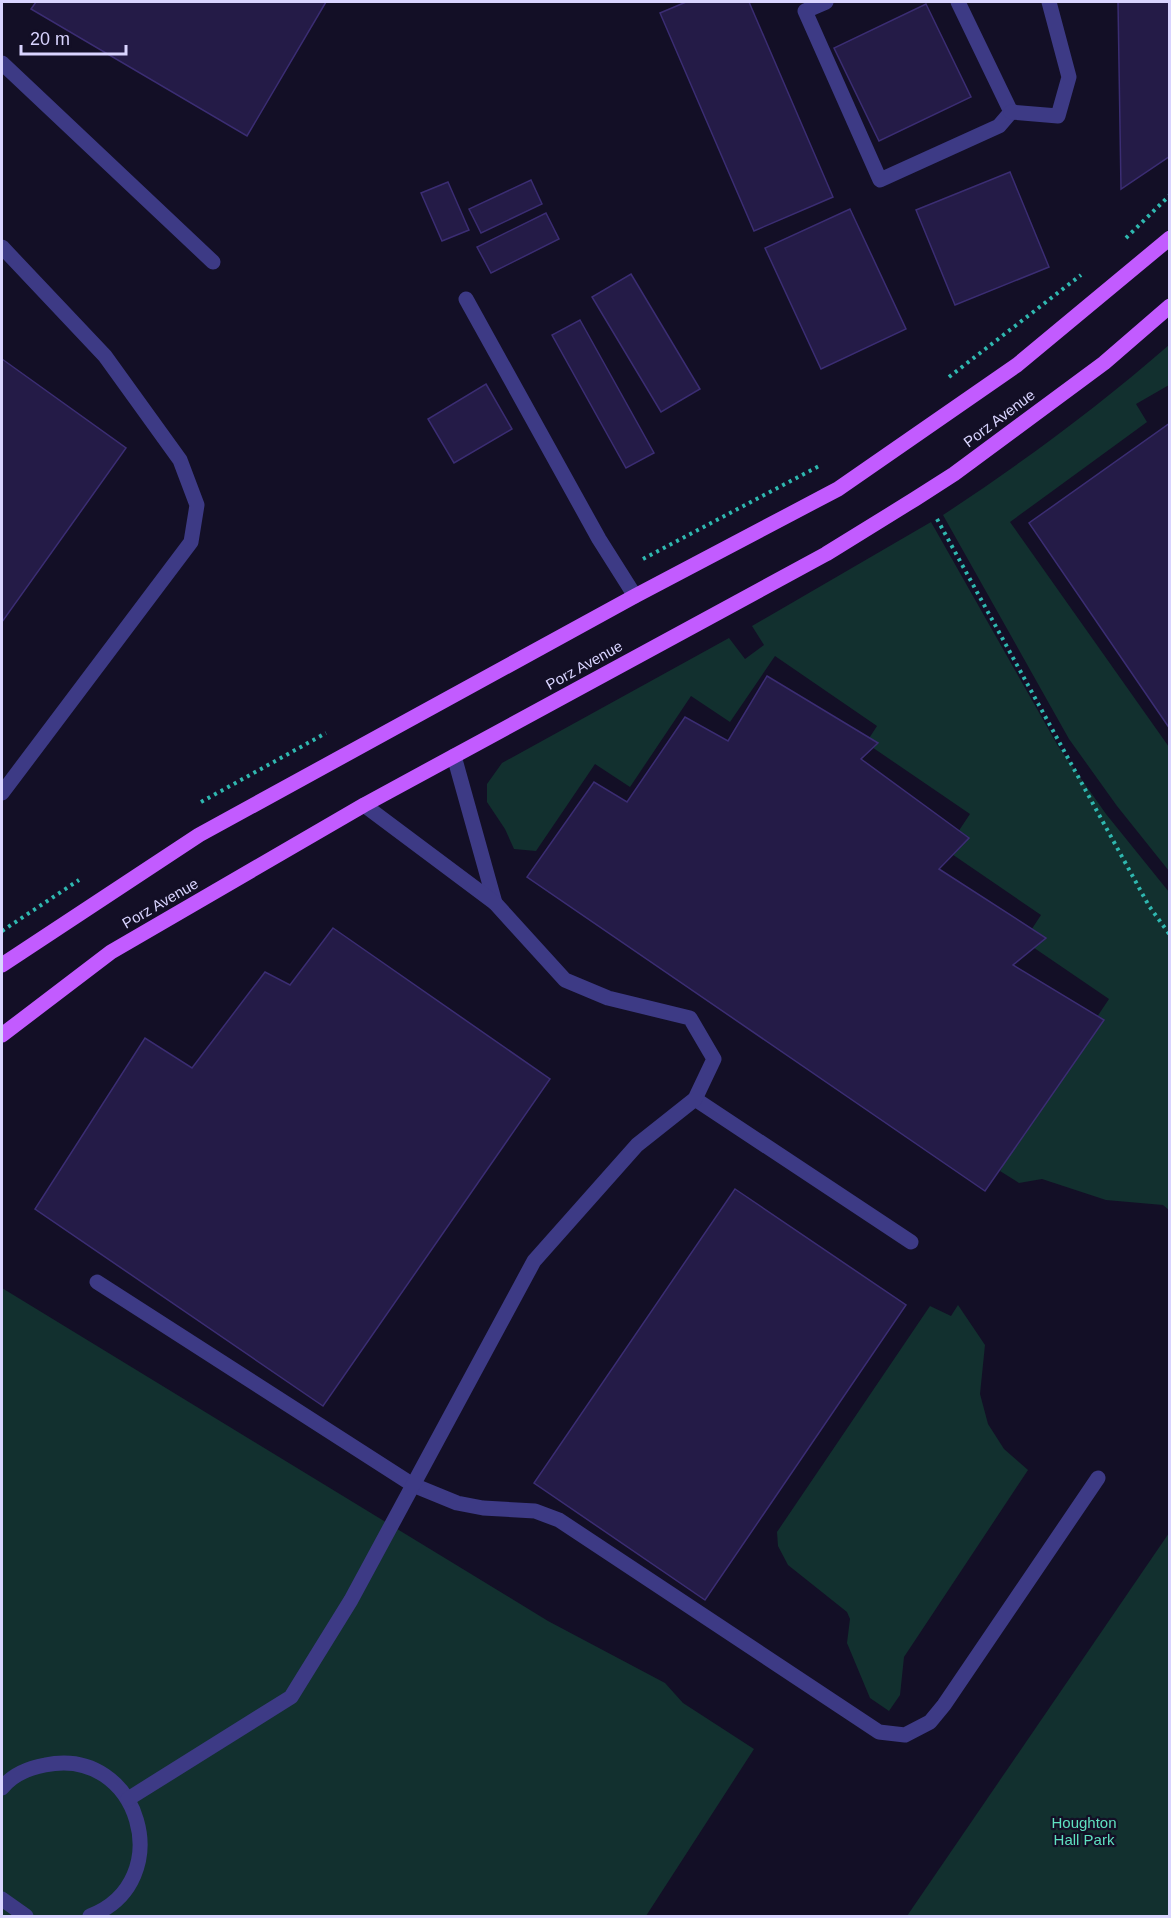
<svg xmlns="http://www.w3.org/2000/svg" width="1171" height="1918" viewBox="0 0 1171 1918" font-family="Helvetica,sans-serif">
<rect width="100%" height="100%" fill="#130f26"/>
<g fill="#12302f">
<path d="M1169 345V385L1136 404 1147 422 1010 522 1169 747V871L1117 806 1069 739 943 515C1022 463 1098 407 1169 345Z"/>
<polygon points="931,522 1058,746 1106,814 1169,892 1169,1210 1163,1205 1106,1200 1042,1179 1019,1183 1000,1171 1002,1168 998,1165 1109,999 1024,941 1041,915 946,850 970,814 866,743 877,726 775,656 730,722 691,696 630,787 595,764 536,851 514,849 505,829 487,802 487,784 502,763 729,638 745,659 764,645 752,626"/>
<polygon points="2,1288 548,1621 665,1683 683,1703 754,1749 646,1916 2,1916"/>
<polygon points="958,1305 985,1345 980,1394 988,1424 1004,1449 1028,1470 904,1657 900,1695 889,1711 870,1698 847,1643 850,1619 847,1612 788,1565 778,1546 777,1532 930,1306 951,1316"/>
<polygon points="1169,1533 1169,1916 907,1916"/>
</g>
<g fill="#241b47" stroke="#3b2d73" stroke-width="1.5">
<polygon points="36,2 326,2 247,136 31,9"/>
<polygon points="686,2 749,2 833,197 754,231 660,13"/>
<polygon points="1118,2 1170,2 1170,156 1121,189"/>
<polygon points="926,4 971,97 879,141 834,48"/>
<polygon points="1010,172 1049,267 955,305 916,210"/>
<polygon points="531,180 542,204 481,233 469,209"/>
<polygon points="448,182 469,230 442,241 421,193"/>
<polygon points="850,209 906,329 821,369 765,248"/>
<polygon points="546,213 559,239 491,273 477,247"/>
<polygon points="631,274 700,389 661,412 592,297"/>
<polygon points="580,320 654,453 626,468 552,335"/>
<polygon points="2,359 126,448 2,622"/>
<polygon points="486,384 512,429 454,463 428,419"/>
<polygon points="1170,423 1170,729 1029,523"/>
<polygon points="767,676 878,743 861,759 969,838 939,869 1046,938 1013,965 1104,1020 985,1191 527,877 594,782 627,802 685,717 728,741"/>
<polygon points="333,928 550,1079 323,1406 35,1209 145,1038 192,1068 265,972 290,985"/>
<polygon points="735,1189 906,1305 705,1600 534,1483"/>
</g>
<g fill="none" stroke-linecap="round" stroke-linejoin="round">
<g stroke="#2fb8b0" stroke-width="4" stroke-dasharray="3 4.5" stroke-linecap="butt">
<polyline points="1126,238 1170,195"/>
<polyline points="949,377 1081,275"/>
<polyline points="937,519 1149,906 1170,935"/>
<polyline points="643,559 819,466"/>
<polyline points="201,802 326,733"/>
<polyline points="2,931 79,880"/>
</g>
<g stroke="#3d3a85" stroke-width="15">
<polyline points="826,2 805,11 880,180 999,126 1011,112 958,2"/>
<polyline points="2,63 213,262"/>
<polyline points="1011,112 1058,116 1069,77 1049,2"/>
<polyline points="2,247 105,356 180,460 197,505 191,542 2,793"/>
<polyline points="466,299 599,539 635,596"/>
<polyline points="695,1099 911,1242"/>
<polyline points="97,1282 413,1485 457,1503 483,1508 535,1511 559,1520 879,1732 905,1735 930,1722 944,1705 1098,1478"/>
</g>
<g stroke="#3d3a85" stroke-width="15">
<polyline points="454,756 495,903"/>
<path d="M2 1788C12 1775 29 1768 45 1765 140 1745 179 1882 90 1916"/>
<polyline points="128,1799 291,1697 351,1600 534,1261 637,1145 695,1099 714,1059 690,1018 608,998 565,980 495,903 364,805"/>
<polyline points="2,1899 26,1916"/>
</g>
<g stroke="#c25bff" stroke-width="15">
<polyline points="2,965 199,835 635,596 838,489 1017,365 1170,238"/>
<polyline points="2,1035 111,952 364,805 826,554 915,499 954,474 1104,363 1170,306"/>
</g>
</g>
<g text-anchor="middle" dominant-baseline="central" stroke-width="4.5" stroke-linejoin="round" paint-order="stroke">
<g font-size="15" fill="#d9d4ff" stroke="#130f26">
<text transform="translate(999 418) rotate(-37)">Porz Avenue</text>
<text transform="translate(584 665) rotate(-29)">Porz Avenue</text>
<text transform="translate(160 903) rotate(-30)">Porz Avenue</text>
</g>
<g font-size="15" fill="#5fe0c0" stroke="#130f26">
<text x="1084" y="1822">Houghton<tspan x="1084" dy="17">Hall Park</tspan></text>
</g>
</g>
<rect width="1171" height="1918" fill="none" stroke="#d9d4ff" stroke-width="6"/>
<path d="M21 45v9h105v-9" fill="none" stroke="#d9d4ff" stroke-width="3"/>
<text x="30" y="45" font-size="18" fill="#d9d4ff" stroke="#130f26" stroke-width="4.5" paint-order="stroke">20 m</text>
</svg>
